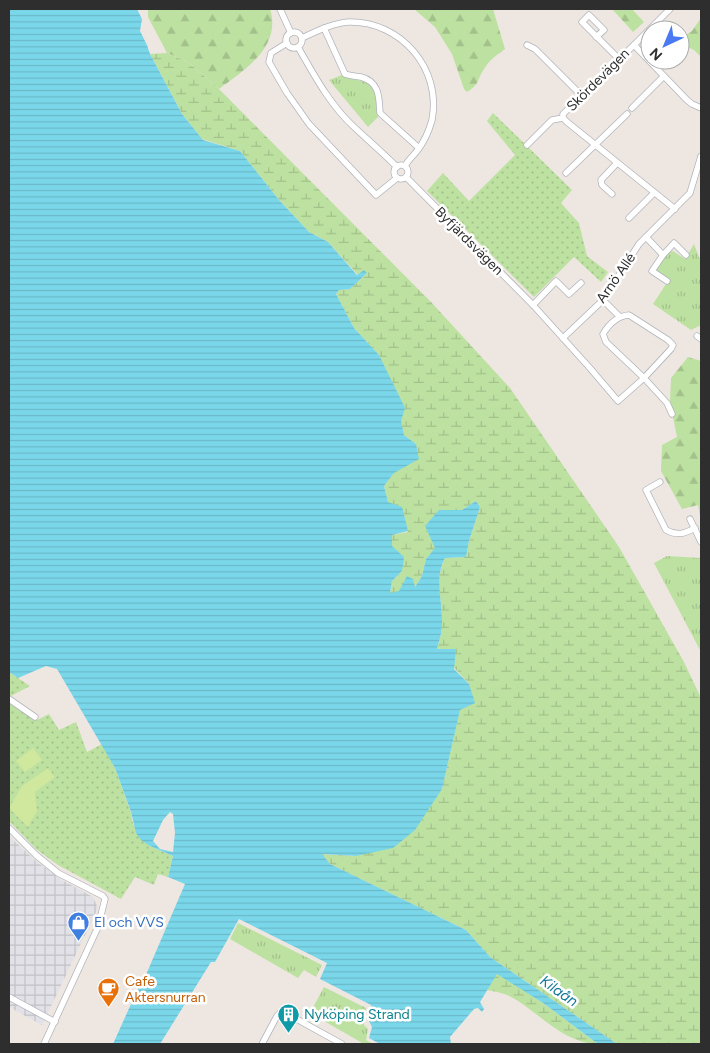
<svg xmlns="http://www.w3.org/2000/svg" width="710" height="1053" viewBox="0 0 710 1053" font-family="Figtree,sans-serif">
<defs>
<pattern id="industrial-grid" width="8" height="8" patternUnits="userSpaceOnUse" patternTransform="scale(1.25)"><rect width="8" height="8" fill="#e2e1e7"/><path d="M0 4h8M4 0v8" fill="none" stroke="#c2c1c6"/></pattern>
<pattern id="grass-tufts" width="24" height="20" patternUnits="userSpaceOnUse" patternTransform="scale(1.25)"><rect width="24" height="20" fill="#bde1a1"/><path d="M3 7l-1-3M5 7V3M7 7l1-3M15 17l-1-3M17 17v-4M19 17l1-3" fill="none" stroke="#a3c18b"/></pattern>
<pattern id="forest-firs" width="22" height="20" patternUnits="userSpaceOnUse" patternTransform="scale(1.25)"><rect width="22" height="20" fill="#bde1a1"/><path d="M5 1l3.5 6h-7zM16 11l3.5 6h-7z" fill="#a3c18b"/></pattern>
<pattern id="wetland-marsh" width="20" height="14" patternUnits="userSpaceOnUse" patternTransform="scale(1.25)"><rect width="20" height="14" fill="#bde1a1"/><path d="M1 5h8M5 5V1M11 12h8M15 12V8" fill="none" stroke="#a3c18b"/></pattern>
<pattern id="park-dots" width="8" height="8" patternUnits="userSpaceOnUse" patternTransform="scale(1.25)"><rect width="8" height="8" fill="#bde1a1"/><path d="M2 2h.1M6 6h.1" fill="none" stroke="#a3c18b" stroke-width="1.8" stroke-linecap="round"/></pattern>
<pattern id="water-rules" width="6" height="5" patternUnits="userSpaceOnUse" patternTransform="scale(1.25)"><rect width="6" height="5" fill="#7ad7ea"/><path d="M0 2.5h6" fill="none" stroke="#6ab9c9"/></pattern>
</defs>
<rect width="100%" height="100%" fill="#eee7e1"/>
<polygon fill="url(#industrial-grid)" points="9,836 37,862 62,880 93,897 98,908 42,1025 9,1007"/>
<g fill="url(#grass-tufts)">
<path d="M342 75C353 82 371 78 376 93 378 101 376 109 378 117L368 127 329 80Z"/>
<polygon points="694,244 701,262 701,325 691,330 653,304 668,281 657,274 656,268 667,253 673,251 685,259"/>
<polygon points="667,556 701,558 701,652 654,563"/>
<polygon points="238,923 322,965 316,977 304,970 298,978 230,939"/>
<polygon points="324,987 366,1008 364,1025 368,1029 366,1040 373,1044 364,1044 310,1013"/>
</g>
<g fill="url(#forest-firs)">
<path d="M148 9H270C282 46 245 70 219 89L188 62 167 53 148 17Z"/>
<path d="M414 9H493L505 49C497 55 489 60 484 69 476 81 481 83 467 92L464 89 452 54 435 27Z"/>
<polygon points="612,9 632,9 644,22 633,32"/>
<polygon points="701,18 701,57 694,50 680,44 680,39 692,31"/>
<polygon points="688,357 701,361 701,522 698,505 682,509 661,471 662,445 677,437 670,402 671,378"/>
</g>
<g fill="url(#wetland-marsh)">
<path d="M167 53 188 62 219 89 431 302 510 388 619 547 684 662 701 698V1044H617L490 957 466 930 330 864 321 854 356 856 442 789 460 709 469 684 437 649C439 641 442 633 442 625 443 604 434 578 445 558L466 557 469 541 480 507 476 501 462 510H439L436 548 426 559 422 576 415 587 390 594 392 581 402 571 392 546V535L408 532 388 502 384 486 416 444 404 435 379 355 354 328 336 294 339 290 350 289 367 273 358 275 328 242 309 232 279 200 240 151 202 139 182 114 150 54Z"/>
<path d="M497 973 543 1003 598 1044C565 1044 539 1013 513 998 505 993 496 992 487 990Z"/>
</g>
<g fill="url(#park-dots)">
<polygon points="493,113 572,190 561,203 579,223 587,256 608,272 601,282 574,257 534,297 427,191 443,173 469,201 515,155 487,121"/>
<polygon points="9,672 30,686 9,697"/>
<polygon points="9,698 37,720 49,714 59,730 76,722 87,752 102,744 115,768 131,813 133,824 150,846 173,856 168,877 158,874 154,885 135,877 121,899 58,865 36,849 9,821"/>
</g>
<g fill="#cfe89d">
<polygon points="33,748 42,760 25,772 16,761"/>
<polygon points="48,768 55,777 35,792 37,811 28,827 9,808 22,786"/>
</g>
<path fill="url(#water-rules)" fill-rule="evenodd" d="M9 9H137L142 19 140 31 147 45 150 54 182 114 203 140 240 151 279 200 309 232 328 242 357 275 364 270 367 273 350 289 339 290 336 294 354 328 379 355 405 408 401 421 404 435 416 444 419 459 394 473 384 486 388 502 402 507 408 531 392 535V546L404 557 402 571 392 581 390 593 399 591 407 576 413 579 415 587 422 576 426 559 435 548 425 526 439 510H462L476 501 480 507 469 541 466 557 445 558C434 577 443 604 442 625 442 633 439 641 437 649H456L454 669 469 684 475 703 460 710 442 789 415 830 393 848 356 856 322 854 330 864 466 930 490 957 617 1044H598L543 1003 497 974 480 1002 484 1009 482 1012 478 1008 474 1009 450 1037 451 1044H380L369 1038 372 1027 369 1021 371 1005 320 979 327 963 239 919 215 962H211L160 1044H113L140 984H142L185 884 168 877 173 856 150 846 141 840 136 833 131 812 115 768 57 669 46 666 18 678 9 672ZM170 812 173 814 175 833 173 852 160 849 153 841 163 820Z"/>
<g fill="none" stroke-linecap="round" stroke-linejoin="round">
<defs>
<g id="minor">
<polyline points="280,9 291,33"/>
<path d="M324 28 345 74C350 76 356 76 361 77 380 82 379 98 380 113L419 148"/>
<circle cx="294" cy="40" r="8"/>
<polyline points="596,37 604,30 589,15 582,22 618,58"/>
<path d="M302 38C317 31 333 23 349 22 401 21 442 69 432 120 429 131 424 142 417 151 413 156 408 160 405 166"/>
<polyline points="287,43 271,53 269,62 287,93 309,124 376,195 397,178"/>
<polyline points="527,45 535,49 581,95"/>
<polyline points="634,45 670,9"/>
<path d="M298 47C314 75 330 105 354 127 368 140 383 153 397 167"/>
<polyline points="632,108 663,77"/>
<polyline points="527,145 552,120 563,118"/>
<circle cx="401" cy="172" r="7"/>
<polyline points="566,173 627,114"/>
<path d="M406 177 533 305 589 367 618 401 644 378 606 342 603 334C609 324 617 316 629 315L668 340 673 345 671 349 644 378 667 403 672 414"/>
<polyline points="612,194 602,185 601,180 617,163"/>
<polyline points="675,209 567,122 563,118 563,114 634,45 687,100 692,104 701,108"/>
<polyline points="629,218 654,193"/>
<polyline points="646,237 663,255"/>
<polyline points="667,281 652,271 663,255 674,243 686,255"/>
<polyline points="603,300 619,316"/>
<polyline points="533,305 556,281 569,294 581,283"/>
<polyline points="697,336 701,339"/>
<polyline points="563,338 603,300 639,244 690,193 701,156"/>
<path d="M660 482 646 490 666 530C677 536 684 534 695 528"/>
<polyline points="690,519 701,542"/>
<polyline points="9,699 35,717"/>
<polyline points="9,828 36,855 58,873 103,896 105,899 98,927 44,1044"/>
<polyline points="9,997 55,1022"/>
<polyline points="262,1044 277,1016 282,1011 342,1044"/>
</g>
</defs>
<use href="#minor" stroke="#b1b4bd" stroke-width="7"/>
<use href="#minor" stroke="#fff" stroke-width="5.5"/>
</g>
<defs>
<symbol id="shop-pin" viewBox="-11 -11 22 30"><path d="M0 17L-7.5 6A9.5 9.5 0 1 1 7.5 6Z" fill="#3f7fe0" stroke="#fff"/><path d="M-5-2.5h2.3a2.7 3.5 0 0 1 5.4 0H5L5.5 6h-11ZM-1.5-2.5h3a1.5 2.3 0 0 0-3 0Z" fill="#fff"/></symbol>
<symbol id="cafe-pin" viewBox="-11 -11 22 30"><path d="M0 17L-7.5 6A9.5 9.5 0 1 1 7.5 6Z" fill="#e8710a" stroke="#fff"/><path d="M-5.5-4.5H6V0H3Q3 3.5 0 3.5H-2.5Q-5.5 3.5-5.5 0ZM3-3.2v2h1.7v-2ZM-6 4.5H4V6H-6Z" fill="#fff"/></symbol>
<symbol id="building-pin" viewBox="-11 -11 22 30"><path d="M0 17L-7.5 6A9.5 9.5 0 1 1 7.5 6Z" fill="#0f9aa8" stroke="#fff"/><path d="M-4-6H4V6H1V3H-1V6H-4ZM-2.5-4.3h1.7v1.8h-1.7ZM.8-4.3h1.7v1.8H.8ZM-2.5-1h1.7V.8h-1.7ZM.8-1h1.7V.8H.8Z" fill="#fff"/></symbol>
</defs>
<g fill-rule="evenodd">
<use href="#shop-pin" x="66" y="910" width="25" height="34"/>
<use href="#cafe-pin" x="96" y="976" width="25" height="34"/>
<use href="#building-pin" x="276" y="1002" width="25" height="34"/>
</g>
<g text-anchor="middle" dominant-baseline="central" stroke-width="5" stroke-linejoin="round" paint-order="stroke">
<g font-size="14" fill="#2e2e2e" stroke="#fff">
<text transform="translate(598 80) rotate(-45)">Skördevägen</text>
<text transform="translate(469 241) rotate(45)">Byfjärdsvägen</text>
<text transform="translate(616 278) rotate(-55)">Arnö Allé</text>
</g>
<g font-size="14" fill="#366cbe" stroke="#fff" text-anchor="start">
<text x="94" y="922">El och VVS</text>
</g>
<g font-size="14" fill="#c56008" stroke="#fff" text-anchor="start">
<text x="125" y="981">Cafe<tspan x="125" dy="16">Aktersnurran</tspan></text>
</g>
<g font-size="14" fill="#0d838f" stroke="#fff" text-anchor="start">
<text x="304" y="1014">Nyköping Strand</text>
</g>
<g font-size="15" font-style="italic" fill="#147a9b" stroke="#fff">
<text transform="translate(559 991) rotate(35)">Kilaån</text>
</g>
</g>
<rect width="710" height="1053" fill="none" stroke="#2e2e2e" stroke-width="20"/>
<g transform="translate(665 45) rotate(224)"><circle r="24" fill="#ffffff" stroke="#ababab"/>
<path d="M0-4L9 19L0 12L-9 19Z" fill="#4a7af2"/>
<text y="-8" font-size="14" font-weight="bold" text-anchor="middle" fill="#2e2e2e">N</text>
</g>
</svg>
